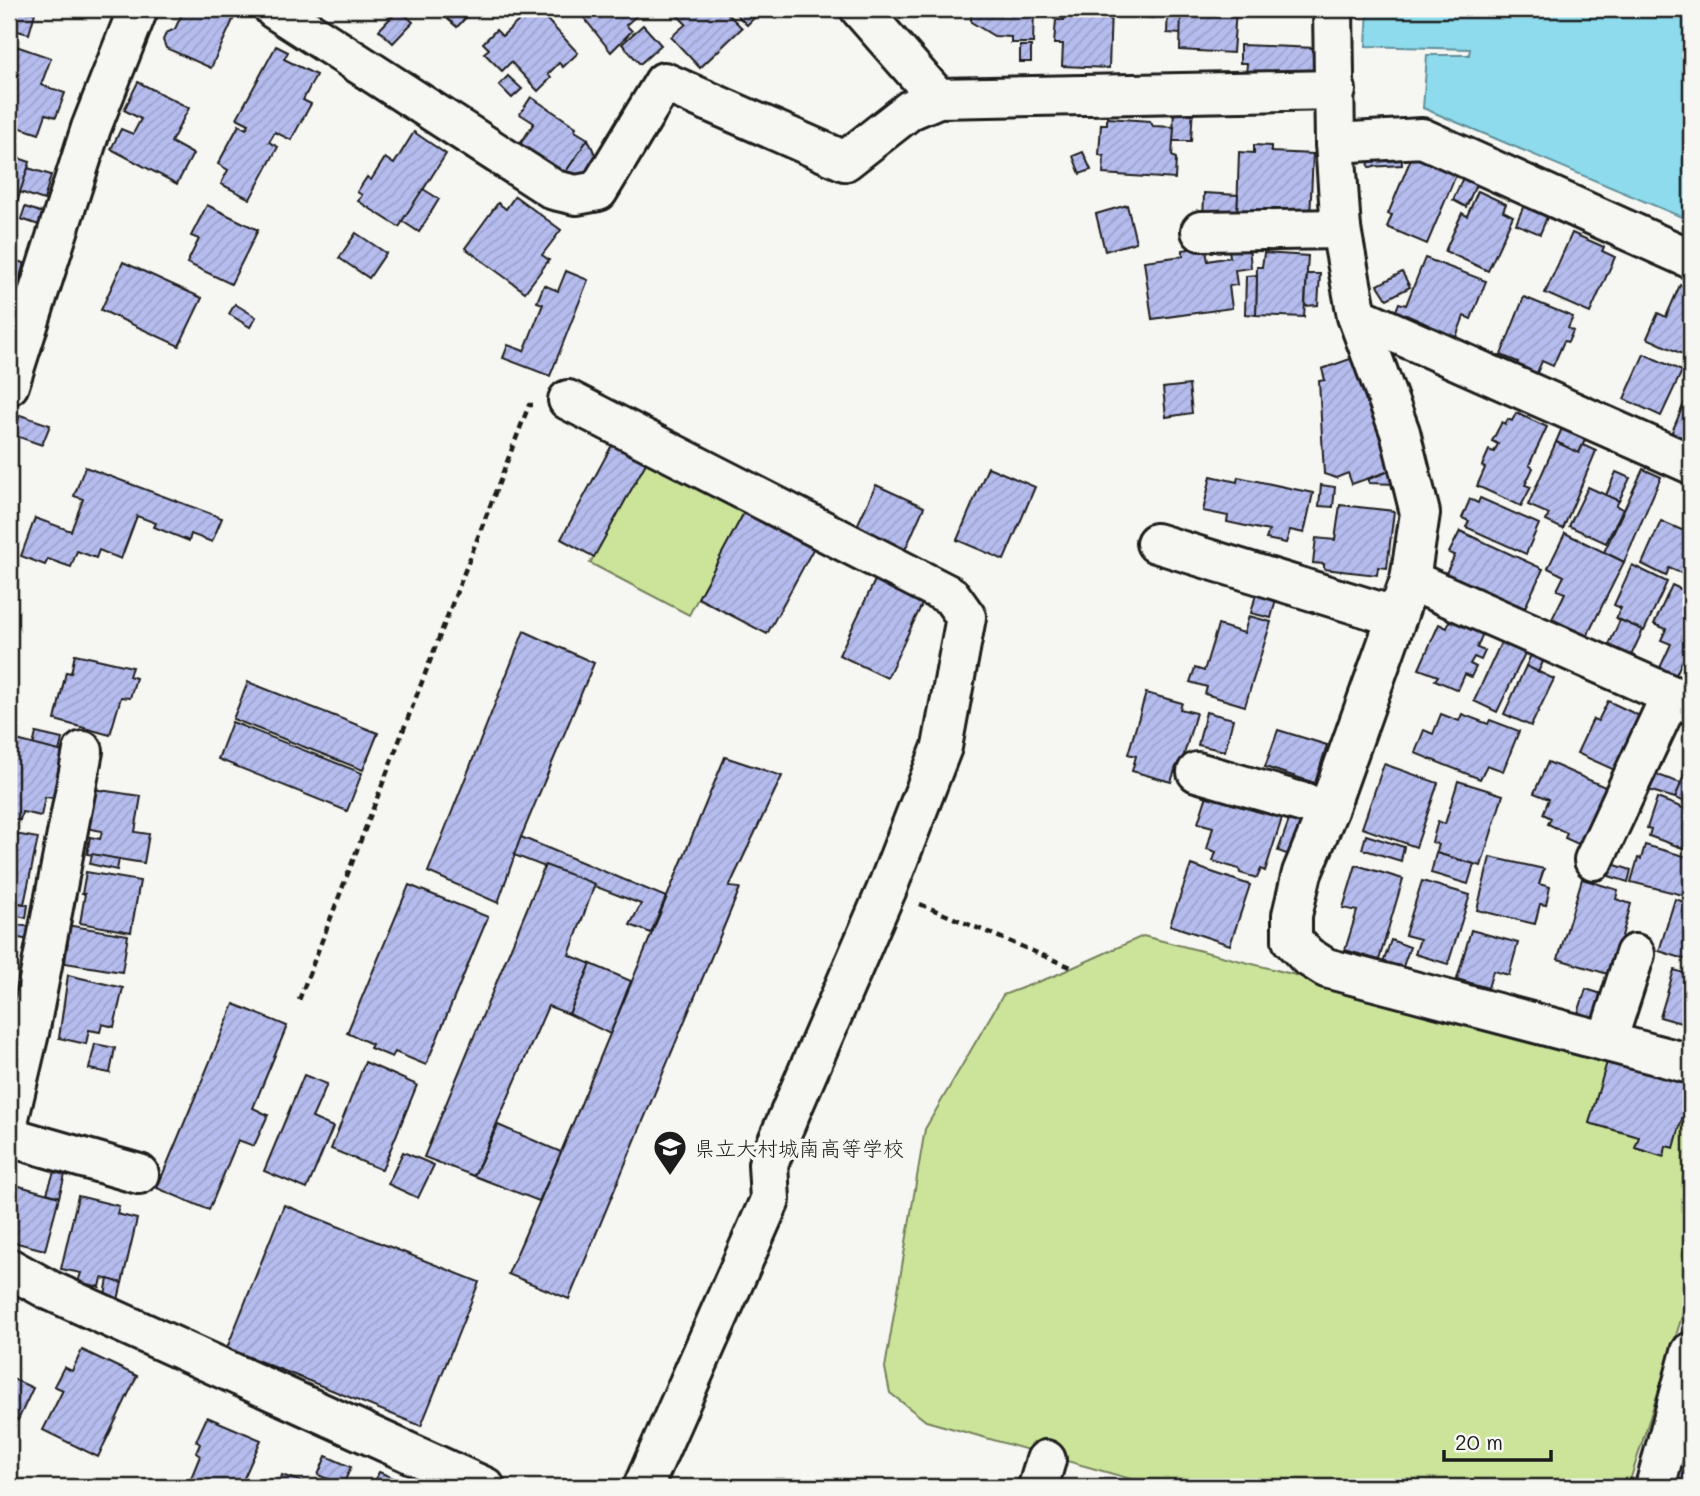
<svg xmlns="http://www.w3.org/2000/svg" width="1700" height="1496" viewBox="0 0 1700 1496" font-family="Mali,'Klee One',sans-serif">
<defs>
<pattern id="building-hatch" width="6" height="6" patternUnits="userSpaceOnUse" patternTransform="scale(1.75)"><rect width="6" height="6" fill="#b6bdee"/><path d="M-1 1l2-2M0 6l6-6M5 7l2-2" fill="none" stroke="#9ca2cc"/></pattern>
</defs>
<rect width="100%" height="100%" fill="#f6f6f2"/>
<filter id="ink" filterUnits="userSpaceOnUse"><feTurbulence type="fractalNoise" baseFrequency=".0143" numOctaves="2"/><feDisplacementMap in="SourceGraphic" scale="14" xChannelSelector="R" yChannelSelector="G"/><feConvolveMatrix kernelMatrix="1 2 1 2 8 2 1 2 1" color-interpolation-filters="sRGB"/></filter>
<g filter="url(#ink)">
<g fill="#cbe49a" stroke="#74805b" stroke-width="2">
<polygon points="648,459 748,505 689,615 590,563"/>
<polygon points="1143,936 1691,1076 1691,1288 1628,1487 1159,1487 926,1421 890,1393 885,1368 925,1129 1003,995 1054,976"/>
</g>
<polygon fill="#8ddbec" stroke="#608f99" stroke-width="2" points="1368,9 1691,9 1691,221 1423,108 1427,55 1469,55 1470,49 1366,46"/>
<g fill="url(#building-hatch)" stroke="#1c1c1c" stroke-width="2">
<polygon points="15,9 35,13 29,34 10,29"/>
<polygon points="184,9 238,9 211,68 166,48 163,40 166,33 175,29"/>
<polygon points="399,9 413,22 393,43 379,30"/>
<polygon points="436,9 474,9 457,27"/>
<polygon points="532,9 537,9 578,53 563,67 559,63 548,74 551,78 538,91 511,62 502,71 484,53 489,49 483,43 496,30 502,36"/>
<polygon points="577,9 644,9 626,25 632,31 611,52"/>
<polygon points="683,9 723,9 742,28 700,68 671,37 686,24 677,15"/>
<polygon points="731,9 763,9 747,25"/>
<polygon points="971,9 1034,9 1033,43 1011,43 1011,37 994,36 971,22"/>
<polygon points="1065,9 1111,9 1109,68 1062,66 1063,44 1054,44 1056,20 1064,20"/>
<polygon points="1133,9 1154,9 1153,18 1133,16"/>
<polygon points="1168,9 1181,9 1181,34 1167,33"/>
<polygon points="1181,9 1236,9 1233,53 1180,50"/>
<polygon points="643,25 661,45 640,64 622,44"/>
<polygon points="1240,45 1316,48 1314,80 1246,77 1247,63 1240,63"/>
<polygon points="16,46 51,58 41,85 65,93 56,117 46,114 39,134 9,124 9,67"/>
<polygon points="276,46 288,52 284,59 316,75 303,100 311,104 291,140 275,132 269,142 278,147 250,199 221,184 228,170 218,164 239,125 246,129 249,124 237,118"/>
<rect x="1020" y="46" width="11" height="16"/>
<polygon points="508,76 522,89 512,98 499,85"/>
<polygon points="138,82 189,108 171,142 193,154 177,184 111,149 121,129 133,134 141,119 124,110"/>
<polygon points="531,97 576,127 575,131 588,139 561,179 517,149 534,123 520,114"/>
<polygon points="1174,105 1193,106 1191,141 1173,141"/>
<polygon points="1107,118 1150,121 1153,126 1174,127 1172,156 1176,158 1175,179 1103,174 1104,156 1099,155 1101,124 1107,124"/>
<polygon points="414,132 446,154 399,227 358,201 362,195 357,192 367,177 371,180 385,158 394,164"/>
<polygon points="588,139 602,170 561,179"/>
<polygon points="1254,145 1271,146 1271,152 1313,154 1310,218 1237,213 1239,152 1254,153"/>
<polygon points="1401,148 1402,165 1369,167 1367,150"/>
<polygon points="1083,152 1091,170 1080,174 1073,156"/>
<polygon points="9,155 30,162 9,228"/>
<polygon points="1412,156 1456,175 1427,244 1387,227 1392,215 1388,214"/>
<polygon points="28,168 51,175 44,200 20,192"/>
<polygon points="1465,173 1478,180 1466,207 1453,200"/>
<polygon points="423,189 439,199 419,232 402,221"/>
<polygon points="1478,191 1506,204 1503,211 1513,216 1488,271 1445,251 1462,213 1467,216"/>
<polygon points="1204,193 1238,195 1236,225 1203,224"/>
<polygon points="515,196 561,230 542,255 549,260 525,292 465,248 498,203 506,209"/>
<polygon points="1527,198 1551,208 1540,234 1516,224"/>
<polygon points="207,205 258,230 231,284 187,263 199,239 191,236"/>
<polygon points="1127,205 1136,242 1105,251 1096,214"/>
<polygon points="25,207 43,213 39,225 21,219"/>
<polygon points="356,233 386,253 369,278 339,258"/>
<polygon points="1572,233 1604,247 1602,251 1615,257 1590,313 1545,293"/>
<polygon points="1205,246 1208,261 1230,257 1229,249 1249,246 1251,268 1235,270 1237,285 1229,286 1232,308 1152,319 1144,261 1183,256 1183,250"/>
<polygon points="1264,253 1308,256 1304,317 1256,315 1257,267 1262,267"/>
<polygon points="1425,258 1486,281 1471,319 1464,316 1453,345 1392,321 1399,303 1406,305"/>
<polygon points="9,259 24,263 9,314"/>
<polygon points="123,262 202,298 179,346 101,310"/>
<polygon points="566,271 588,280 550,376 503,358 508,345 524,351 543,304 537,302 544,285 558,291"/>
<polygon points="1402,272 1410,287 1387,299 1378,285"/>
<polygon points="1307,274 1320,274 1318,305 1305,306"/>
<polygon points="1257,275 1256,315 1245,314 1246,276"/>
<polygon points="1680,285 1691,289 1691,334 1682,354 1647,338 1658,313 1666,317"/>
<polygon points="1524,297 1573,317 1568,328 1573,331 1568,342 1564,341 1553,366 1542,361 1536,375 1516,367 1518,362 1501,355"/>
<polygon points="235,304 256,317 250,327 229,314"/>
<polygon points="1644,354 1682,371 1661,416 1624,399"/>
<polygon points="1353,358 1392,470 1352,484 1348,473 1336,478 1324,474 1319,381 1325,380 1322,369"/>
<polygon points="1189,385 1192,413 1166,417 1163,388"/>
<polygon points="1685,401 1691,404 1691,448 1669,439"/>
<polygon points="1516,413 1547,427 1529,465 1533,468 1525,485 1531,487 1521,506 1477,486 1485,468 1482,466 1489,450 1494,452 1498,444 1492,441 1502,422 1505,424 1508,419 1512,421"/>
<polygon points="20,415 50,425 42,445 13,435"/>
<polygon points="1562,428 1585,440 1579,453 1556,442"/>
<polygon points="1556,442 1579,453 1583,445 1596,451 1563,529 1546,521 1549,514 1528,505"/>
<polygon points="612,445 646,463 594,557 561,539"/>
<polygon points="85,467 222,518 212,542 191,534 189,541 154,527 156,523 137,516 121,559 99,550 96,558 77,551 71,567 48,559 45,565 21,556 35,518 71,531 83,499 74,496"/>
<polygon points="988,467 1035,487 1004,560 957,540"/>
<polygon points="1643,469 1661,477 1624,562 1604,552"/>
<polygon points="1392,470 1395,484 1369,483 1369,479"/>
<polygon points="1616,472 1630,478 1619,501 1606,495"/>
<polygon points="1211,476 1237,482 1238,477 1313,493 1304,533 1290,530 1286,543 1266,539 1269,531 1227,522 1228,516 1203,511"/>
<polygon points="876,485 924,507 905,550 856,528"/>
<polygon points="1321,485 1335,487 1333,507 1319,506"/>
<polygon points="1588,487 1619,501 1616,506 1623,509 1606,543 1569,526"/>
<polygon points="1480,498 1539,524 1526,554 1466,527 1469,521 1462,518 1470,499 1478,503"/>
<polygon points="748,505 817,542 767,634 698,598"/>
<polygon points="1340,505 1394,511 1387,568 1378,567 1377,575 1324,569 1324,564 1313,563 1316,538 1335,540"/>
<polygon points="1661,521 1691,534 1691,577 1669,568 1666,576 1642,564"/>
<polygon points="1460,531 1543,569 1522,614 1444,577 1455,555 1449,553"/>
<polygon points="1565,533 1624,562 1587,636 1552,619 1565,593 1557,590 1564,576 1548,568"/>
<polygon points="1632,565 1667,582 1644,631 1616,618 1621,608 1614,605"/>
<polygon points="877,576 925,598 887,678 839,655"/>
<polygon points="1259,583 1279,588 1271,618 1251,613"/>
<polygon points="1672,585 1691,594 1691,642 1674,679 1658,672 1671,644 1661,640 1666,629 1654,624"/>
<polygon points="1249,616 1271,622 1245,706 1205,694 1207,687 1190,682 1195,668 1204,671 1218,625 1244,633"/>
<polygon points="1451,616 1484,630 1477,648 1485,651 1481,660 1474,657 1470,664 1476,667 1471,677 1465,674 1458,690 1435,680 1438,676 1419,669 1439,624 1447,628"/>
<polygon points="1620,620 1643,630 1629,660 1607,649"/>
<polygon points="524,631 594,663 521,837 498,903 428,872"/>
<polygon points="1503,638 1527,649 1497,712 1474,701"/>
<polygon points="1535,646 1548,652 1538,672 1526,666"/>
<polygon points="75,654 132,667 129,676 136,678 130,698 121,697 110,735 55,720 66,672 71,673"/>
<polygon points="1526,666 1554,679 1531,726 1504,714"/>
<polygon points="248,682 378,733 363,770 233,719"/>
<polygon points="1146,693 1182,703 1180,709 1196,713 1183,758 1189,760 1186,770 1176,767 1171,782 1132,771 1136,756 1128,754"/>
<polygon points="1608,701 1644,718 1619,772 1577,753 1593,719 1598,721"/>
<polygon points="1206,712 1233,719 1225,751 1198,745"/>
<polygon points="1441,714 1459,721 1462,714 1488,724 1490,720 1519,731 1503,771 1487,765 1480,779 1415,753 1424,730 1433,734"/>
<polygon points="232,722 362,773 347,811 218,759"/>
<polygon points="1278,730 1327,745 1315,783 1265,767"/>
<polygon points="36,733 62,739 59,752 33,746"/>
<polygon points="9,738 63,752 53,798 45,797 41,816 22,812 20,820 9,818"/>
<polygon points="725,757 782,776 729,887 740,888 569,1299 508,1274 561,1152"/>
<polygon points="1691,757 1691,804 1675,798"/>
<polygon points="1548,762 1612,790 1587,848 1565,838 1567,833 1548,824 1551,818 1543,814 1549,799 1534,793"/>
<polygon points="1384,764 1438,783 1416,847 1362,828"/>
<polygon points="1652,773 1681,783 1675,798 1645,789"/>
<polygon points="1458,781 1503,795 1481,866 1436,853 1439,845 1432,842 1438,821 1445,824"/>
<polygon points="93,789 141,796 135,832 149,834 144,863 87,854 90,837 100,839 102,831 86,828"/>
<polygon points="1209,789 1284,812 1265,871 1261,869 1257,878 1240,873 1239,869 1213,861 1216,852 1207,849 1213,827 1198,823"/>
<polygon points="1657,798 1691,811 1691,851 1649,836 1651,829 1647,828"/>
<polygon points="1292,812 1312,819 1298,858 1278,851"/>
<polygon points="9,833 38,838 24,904 9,901"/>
<polygon points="1366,835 1404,847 1401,861 1362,849"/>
<polygon points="521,837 666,897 651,933 630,925 641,904 514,855"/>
<polygon points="1645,845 1691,858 1691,897 1631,882 1638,858 1641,859"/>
<polygon points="1436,853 1474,864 1468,884 1431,873"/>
<polygon points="92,854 119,859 117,870 90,864"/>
<polygon points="1490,857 1544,869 1539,884 1550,887 1546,905 1540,904 1535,924 1477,910"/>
<polygon points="1612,864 1631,870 1628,882 1609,876"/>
<polygon points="545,865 595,884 569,955 591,964 569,1014 548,1006 474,1176 424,1157"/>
<polygon points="1191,865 1250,885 1230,945 1170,925"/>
<polygon points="1356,865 1403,879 1379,960 1345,950 1357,911 1343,908"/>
<polygon points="86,872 140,881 131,932 80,923 85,894 82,894"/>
<polygon points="1582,879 1618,890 1616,899 1631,904 1611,975 1558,959"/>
<polygon points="1422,881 1470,895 1448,964 1415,954 1420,939 1405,935"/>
<polygon points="409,885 488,917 426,1065 395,1052 392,1057 370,1048 372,1044 347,1033"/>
<polygon points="1675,899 1691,904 1691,961 1659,951"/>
<polygon points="9,901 28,905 26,918 9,914"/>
<polygon points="9,924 32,927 29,940 9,936"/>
<polygon points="66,925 128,935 122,972 65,963 68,941 63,941"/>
<polygon points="1471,930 1518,943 1509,975 1493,971 1488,988 1457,979"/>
<polygon points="9,936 16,938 9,977"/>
<polygon points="1391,940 1410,947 1402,969 1383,963"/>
<polygon points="591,964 631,981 610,1034 569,1014"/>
<polygon points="1674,970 1691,975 1691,1026 1660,1017"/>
<polygon points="68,975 123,988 114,1027 102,1024 100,1032 89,1030 86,1044 59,1038"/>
<polygon points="1586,989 1611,997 1601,1024 1577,1016"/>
<polygon points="9,992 18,995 12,1020 9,1019"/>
<polygon points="234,1004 287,1026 253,1108 268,1115 254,1146 238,1140 209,1210 157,1188"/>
<polygon points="95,1044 115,1048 110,1073 89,1069"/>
<polygon points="365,1062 417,1085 382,1170 331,1149"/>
<polygon points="1607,1062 1691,1086 1674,1148 1666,1146 1664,1157 1635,1148 1639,1137 1589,1123"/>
<polygon points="304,1075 327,1084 312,1118 333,1127 307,1189 264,1171"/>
<polygon points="498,1125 561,1152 539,1201 474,1176"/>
<polygon points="403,1152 434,1165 418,1198 388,1184"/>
<polygon points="54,1172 65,1175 59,1197 47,1193"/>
<polygon points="12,1184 59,1197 45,1250 9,1241 9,1196"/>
<polygon points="78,1196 119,1206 117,1214 137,1219 122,1283 102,1278 100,1287 78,1282 81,1273 61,1269"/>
<polygon points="284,1205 479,1282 421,1426 227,1348"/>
<polygon points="108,1279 122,1283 117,1304 104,1300"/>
<polygon points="82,1350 137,1376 98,1457 43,1430 63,1390 54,1386 64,1367 72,1371"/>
<polygon points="9,1377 33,1388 18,1420 9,1415"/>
<polygon points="207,1417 261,1440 240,1487 199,1487 189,1483 200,1456 196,1453 200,1444 196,1441"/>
<polygon points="326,1456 351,1467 343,1485 318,1475"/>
<polygon points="1676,1466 1691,1470 1690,1487 1672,1483"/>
<polygon points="379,1472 415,1487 372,1487"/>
<polygon points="282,1475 316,1487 278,1487"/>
</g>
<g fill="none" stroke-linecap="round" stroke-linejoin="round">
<defs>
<g id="minor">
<polyline points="274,9 554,190 576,195 598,191 664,82 845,161 910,110 938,98 1336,90"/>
<polyline points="860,9 938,98"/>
<polyline points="1333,9 1335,143 1341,229 1357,316 1400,432 1420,513 1410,580 1328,810 1302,873 1292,915 1292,940 1307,956 1326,968 1691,1064"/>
<polyline points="1335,143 1422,138 1691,259"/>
<polyline points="1201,231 1341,229"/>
<polyline points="1357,316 1691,464"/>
<polyline points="9,385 91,128 138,9"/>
<polyline points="568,400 951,596 966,617 942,747 886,891 768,1164 770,1200 643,1487"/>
<polyline points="1156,543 1397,617"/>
<polyline points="1410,580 1691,704"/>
<polyline points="1197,772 1328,810"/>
<polyline points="1594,860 1671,695"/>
<polyline points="1607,1041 1635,954"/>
<polyline points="9,1118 29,1033 83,751"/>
<polyline points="9,1132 17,1139 139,1174"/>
<polyline points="9,1268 49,1290 485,1487"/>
<polyline points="1038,1487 1046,1460"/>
<polyline points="1655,1487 1691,1352"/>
</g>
</defs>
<use href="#minor" stroke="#1c1c1c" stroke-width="44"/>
<g stroke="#1c1c1c" stroke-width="4.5" stroke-dasharray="7 5" stroke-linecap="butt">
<polyline points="920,904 1073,968"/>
<polyline points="299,1000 529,405 533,405"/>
</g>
<use href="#minor" stroke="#f6f6f2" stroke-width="38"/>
</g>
</g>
<defs>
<symbol id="school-pin" viewBox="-11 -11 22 30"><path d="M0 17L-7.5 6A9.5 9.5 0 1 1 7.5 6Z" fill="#1c1c1c" stroke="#f6f6f2"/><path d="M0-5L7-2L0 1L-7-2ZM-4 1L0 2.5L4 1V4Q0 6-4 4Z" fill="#fff"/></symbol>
</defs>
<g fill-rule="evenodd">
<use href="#school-pin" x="651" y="1128" width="38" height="52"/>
</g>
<g text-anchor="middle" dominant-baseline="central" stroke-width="7" stroke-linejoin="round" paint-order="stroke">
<g font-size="21" fill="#1c1c1c" stroke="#f6f6f2" text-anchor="start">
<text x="694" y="1147">県立大村城南高等学校</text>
</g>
</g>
<rect width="1700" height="1496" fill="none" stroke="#f6f6f2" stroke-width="35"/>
<rect x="18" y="18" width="1665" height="1461" fill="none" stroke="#1c1c1c" stroke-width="2.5" filter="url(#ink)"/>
<path d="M1444 1450v10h107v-10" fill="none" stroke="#1c1c1c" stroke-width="3.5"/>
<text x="1455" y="1450" font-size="21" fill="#1c1c1c" stroke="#f6f6f2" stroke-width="5" paint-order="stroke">20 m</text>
</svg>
